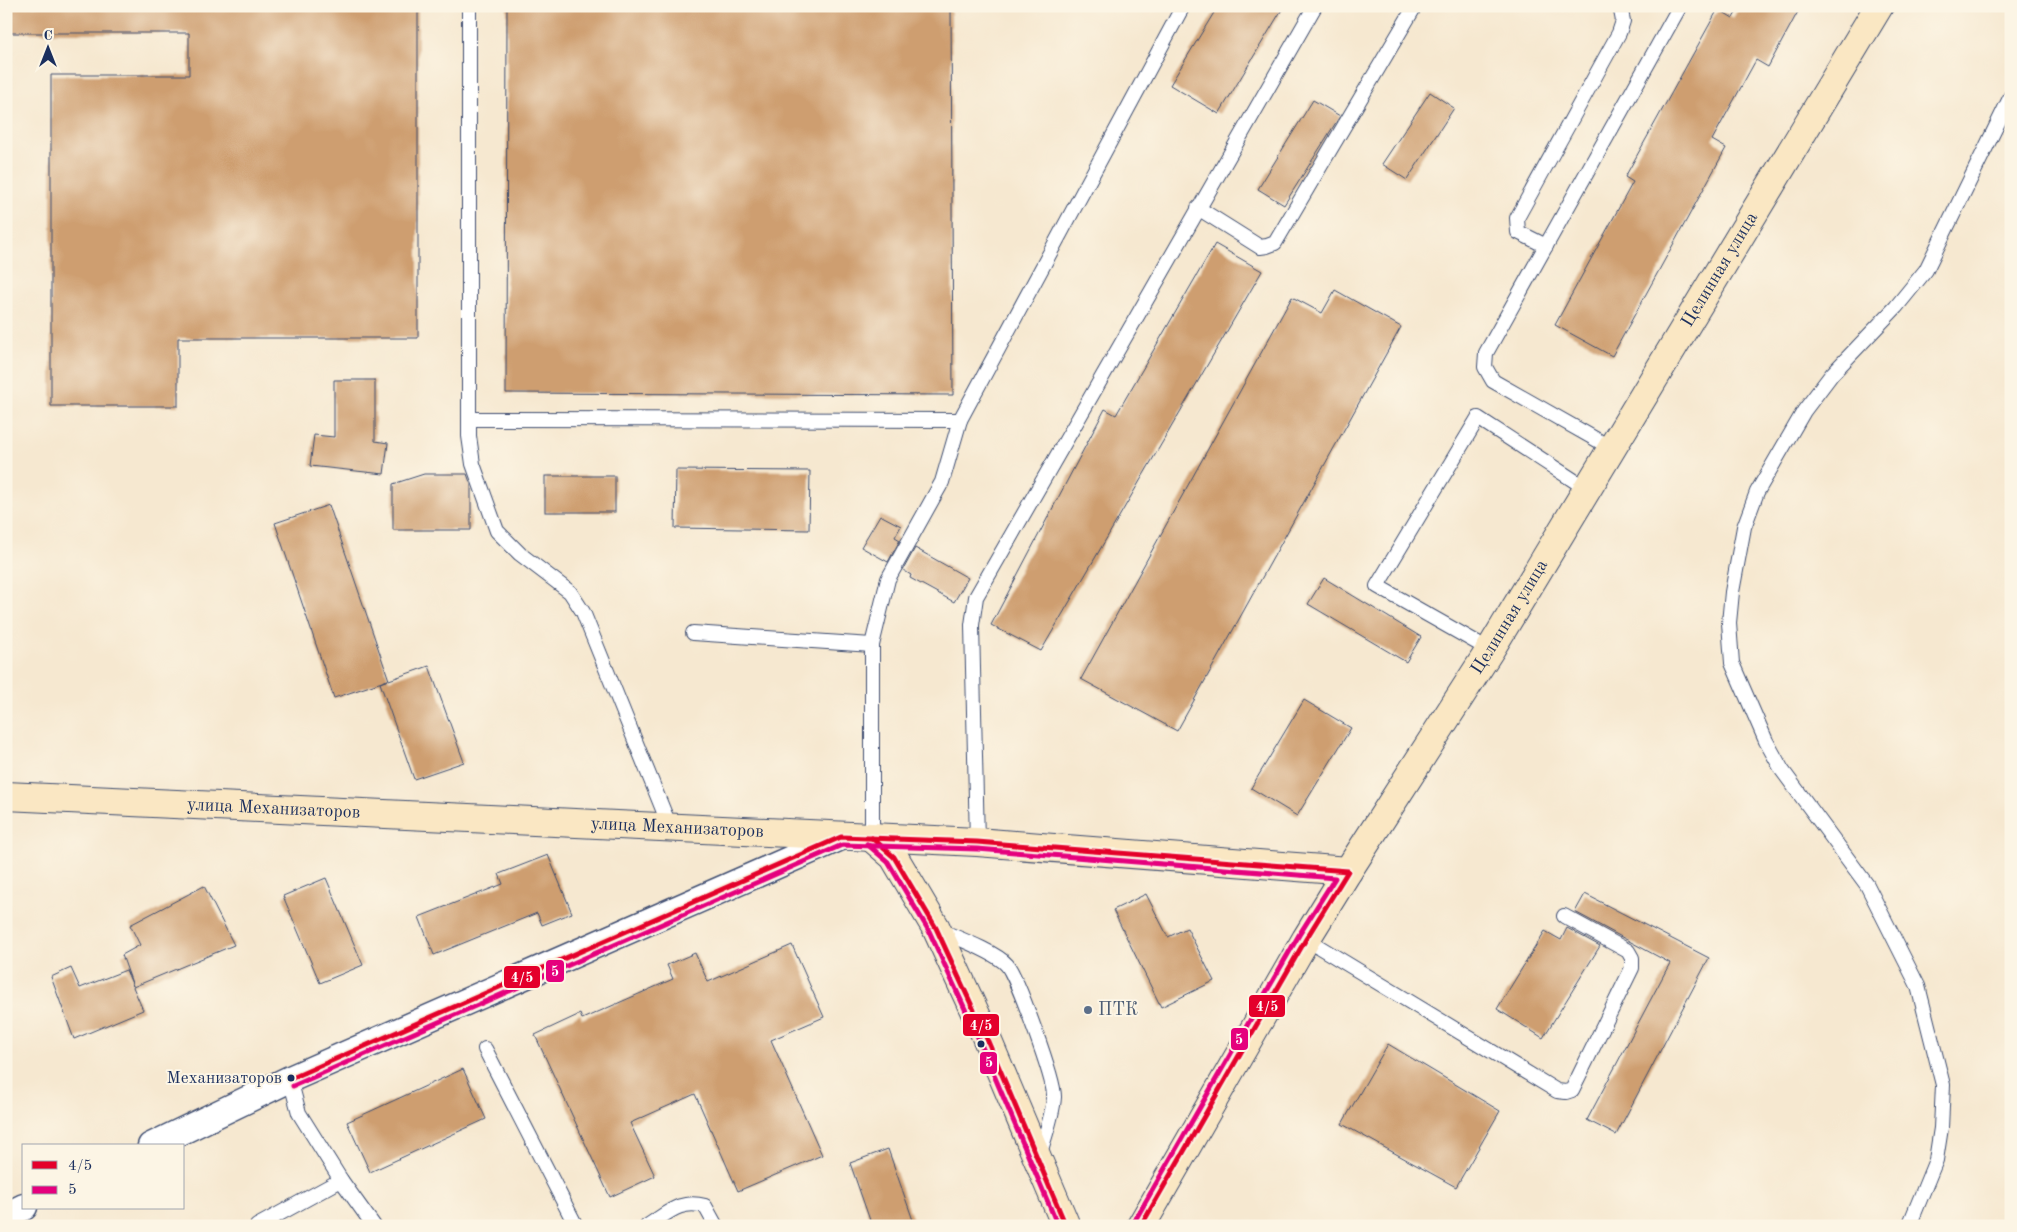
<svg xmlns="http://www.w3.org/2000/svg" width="2017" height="1232" viewBox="0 0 2017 1232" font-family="'Old Standard TT',serif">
<rect width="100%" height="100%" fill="#fcf5e5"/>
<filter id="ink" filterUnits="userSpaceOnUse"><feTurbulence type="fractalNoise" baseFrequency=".02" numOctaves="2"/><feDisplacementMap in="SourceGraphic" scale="10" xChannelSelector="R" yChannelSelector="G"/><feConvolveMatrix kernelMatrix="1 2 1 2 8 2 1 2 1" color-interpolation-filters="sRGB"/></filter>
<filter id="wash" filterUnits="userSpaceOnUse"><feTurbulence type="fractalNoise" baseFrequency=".0096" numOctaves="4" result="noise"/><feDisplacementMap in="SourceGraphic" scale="20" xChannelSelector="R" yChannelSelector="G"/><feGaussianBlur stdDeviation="1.12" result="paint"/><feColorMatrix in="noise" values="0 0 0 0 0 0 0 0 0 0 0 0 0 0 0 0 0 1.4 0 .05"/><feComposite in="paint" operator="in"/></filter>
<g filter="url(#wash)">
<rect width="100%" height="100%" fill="#f6e8d0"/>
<g id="blocks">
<g fill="#ce9e6f">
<polygon points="6,6 418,6 418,338 178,338 178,406 51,406 51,75 189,75 189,33 6,33"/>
<polygon points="507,6 951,6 953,395 506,393"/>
<polygon points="1218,6 1284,6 1219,114 1170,85"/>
<polygon points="1740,6 1801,6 1768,67 1756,60 1712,140 1726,148 1612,356 1555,325 1633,182 1625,177 1718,9 1733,18"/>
<polygon points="1430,92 1454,108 1407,180 1382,164"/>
<polygon points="1313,100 1340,116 1284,205 1258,189"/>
<polygon points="1215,244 1262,271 1041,651 991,625 1105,409 1116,415"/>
<polygon points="1335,290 1401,327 1177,731 1081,679 1292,297 1322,313"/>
<polygon points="334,380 375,380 375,441 388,443 384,474 310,466 314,435 334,437"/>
<polygon points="676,470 810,471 809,530 675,528"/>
<polygon points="424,474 467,474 471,485 471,530 393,530 393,484"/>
<rect x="545" y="476" width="70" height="36"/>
<polygon points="329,505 389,680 429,666 464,762 414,779 380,683 388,680 334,698 275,523"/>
<polygon points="880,515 901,526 895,537 900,540 888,562 861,547"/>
<polygon points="915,548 968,578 954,602 910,578 911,575 903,570"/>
<polygon points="1324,578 1421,637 1406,662 1308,604"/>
<polygon points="1304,700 1351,728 1297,816 1251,788"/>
<polygon points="548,855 572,913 542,925 537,913 434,955 419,917 503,884 499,874"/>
<polygon points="326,878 363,965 320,983 283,896"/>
<polygon points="204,886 234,945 133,987 143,1010 74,1039 51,977 71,968 80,988 126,970 133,986 122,955 140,945 130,925"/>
<polygon points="1146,894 1168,937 1187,928 1214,981 1161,1007 1113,910"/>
<polygon points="1585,894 1709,958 1616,1135 1587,1120 1670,963 1575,912"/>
<polygon points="1567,928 1600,946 1543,1038 1497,1009 1545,931 1561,940"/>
<polygon points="792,945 824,1017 771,1040 822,1155 738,1191 695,1094 630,1123 655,1176 610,1197 535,1035 580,1014 582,1019 673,979 667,965 695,953 708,982"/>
<polygon points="1388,1044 1500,1111 1456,1187 1342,1124"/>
<polygon points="463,1069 486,1119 370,1172 347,1122"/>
<polygon points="888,1149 915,1226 872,1226 850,1163"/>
</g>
</g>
</g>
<g filter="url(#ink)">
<use href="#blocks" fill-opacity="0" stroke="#3c4b6f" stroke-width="1"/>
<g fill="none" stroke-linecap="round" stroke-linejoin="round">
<defs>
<g id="lane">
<polyline points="469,6 469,436 473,464 497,531 520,554 570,592 583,612 670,827"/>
<polyline points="1198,208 1260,247 1267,246 1275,243 1415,6"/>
<polyline points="1546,246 1518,232 1517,218 1619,33 1623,21 1620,6"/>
<polyline points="469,419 960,420"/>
<polyline points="1613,449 1493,381 1485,367 1486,353 1680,6"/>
<polyline points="693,633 872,645"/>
<polyline points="1490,650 1377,586 1478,418 1587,489"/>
<polyline points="872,838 872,645 888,579 942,482 960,420 1183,6"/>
<polyline points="977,842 972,625 976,597 1315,6"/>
<path d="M939 930C955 937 996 952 1007 965 1017 977 1055 1081 1054 1097 1053 1115 1044 1139 1039 1156"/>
<polyline points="1306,939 1557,1091 1566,1092 1572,1090 1632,968 1632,958 1628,951 1564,916"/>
<polyline points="485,1049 576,1226"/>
<polyline points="290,1079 299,1113 341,1180 374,1226"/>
<polyline points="257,1226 341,1180"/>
<path d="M647 1226C668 1213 680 1199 705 1206L716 1226"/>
<polyline points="1909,1226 1936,1160 1941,1128 1943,1085 1918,986 1867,885 1782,770 1766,741 1732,663 1729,623 1732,592 1744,527 1757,492 1804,411 1832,374 1896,307 1926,270 2011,96"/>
</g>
<g id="street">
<polyline points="151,1146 290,1079 841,837"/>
<polyline points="6,1216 24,1207"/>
</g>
<g id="secondary">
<path id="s1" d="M6 796 977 842 1348 871"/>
<polyline points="872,838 894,857 936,928 984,1032 1066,1226"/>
<path id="s2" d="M1141 1226 1306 939 1348 871 1490 650 1879 6"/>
</g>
</defs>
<use href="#lane" stroke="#3c4b6f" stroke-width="16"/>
<use href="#street" stroke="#3c4b6f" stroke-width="29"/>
<use href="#secondary" stroke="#3c4b6f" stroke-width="30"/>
<use href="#lane" stroke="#fff" stroke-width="14"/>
<use href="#street" stroke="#fff" stroke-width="26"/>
<use href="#secondary" stroke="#fae7c3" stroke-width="28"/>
<defs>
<g id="bus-1">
<polyline points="872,838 894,857 936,928 984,1032 1066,1226"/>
<polyline points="290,1079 841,837 977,842 1348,871 1306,939 1141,1226"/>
</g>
<g id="bus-2">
<polyline points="867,844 888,862 929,931 977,1035 1058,1226"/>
<polyline points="293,1086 842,845 977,849 1335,878 1299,935 1134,1222"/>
</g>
</defs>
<use href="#bus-1" stroke="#fcf5e5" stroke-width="9"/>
<use href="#bus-2" stroke="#fcf5e5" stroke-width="9"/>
<use href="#bus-1" stroke="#e4002b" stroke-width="5"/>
<use href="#bus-2" stroke="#e5007d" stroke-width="5"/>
</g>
</g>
<circle fill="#5c6f8a" stroke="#fcf5e5" stroke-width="2" cx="1088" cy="1010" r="5"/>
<g fill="#1b2f5e" stroke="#fcf5e5" stroke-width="2">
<circle cx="981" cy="1044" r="4.5"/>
<circle cx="291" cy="1078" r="4.5"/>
</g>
<g text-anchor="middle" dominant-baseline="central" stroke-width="4" stroke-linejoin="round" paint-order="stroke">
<g font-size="17" fill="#1b2f5e" stroke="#fcf5e5" text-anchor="end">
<text x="282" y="1078">Механизаторов</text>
</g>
<g font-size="18" fill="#1b2f5e" stroke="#fcf5e5">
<text stroke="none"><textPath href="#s2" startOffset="1118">Целинная улица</textPath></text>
<text stroke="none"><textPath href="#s2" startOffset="712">Целинная улица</textPath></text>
<text stroke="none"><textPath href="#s1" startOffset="268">улица Механизаторов</textPath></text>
<text stroke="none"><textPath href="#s1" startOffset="672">улица Механизаторов</textPath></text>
</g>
<g font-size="18" fill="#4e5e75" stroke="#fcf5e5" text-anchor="start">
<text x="1098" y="1010">ПТК</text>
</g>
</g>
<g stroke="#fcf5e5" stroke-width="2">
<rect x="545" y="959" width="20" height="24" rx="5" fill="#e5007d"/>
<rect x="503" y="965" width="38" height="24" rx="5" fill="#e4002b"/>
<rect x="1248" y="994" width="38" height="24" rx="5" fill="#e4002b"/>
<rect x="962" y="1013" width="38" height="24" rx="5" fill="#e4002b"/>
<rect x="1230" y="1027" width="19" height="24" rx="5" fill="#e5007d"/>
<rect x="979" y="1051" width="19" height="24" rx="5" fill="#e5007d"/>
</g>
<g font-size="14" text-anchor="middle" font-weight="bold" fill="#fff">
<text x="555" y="976">5</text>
<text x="522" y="982">4/5</text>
<text x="1267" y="1011">4/5</text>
<text x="981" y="1030">4/5</text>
<text x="1239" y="1044">5</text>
<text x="989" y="1067">5</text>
</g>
<rect width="2017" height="1232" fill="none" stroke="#fcf5e5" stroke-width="25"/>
<rect x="22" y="1144" width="162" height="65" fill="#fcf5e5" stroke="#a2a6af"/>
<rect x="32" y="1161" width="25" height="8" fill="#e4002b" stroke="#a2a6af"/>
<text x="68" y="1170" font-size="15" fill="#1b2f5e">4/5</text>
<rect x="32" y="1186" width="25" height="8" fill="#e5007d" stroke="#a2a6af"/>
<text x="68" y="1194" font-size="15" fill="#1b2f5e">5</text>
<g transform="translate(48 48)" stroke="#fcf5e5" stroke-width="4" paint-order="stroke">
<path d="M0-4L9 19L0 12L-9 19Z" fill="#1b2f5e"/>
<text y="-8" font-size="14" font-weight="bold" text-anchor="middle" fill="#1b2f5e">С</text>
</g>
</svg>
